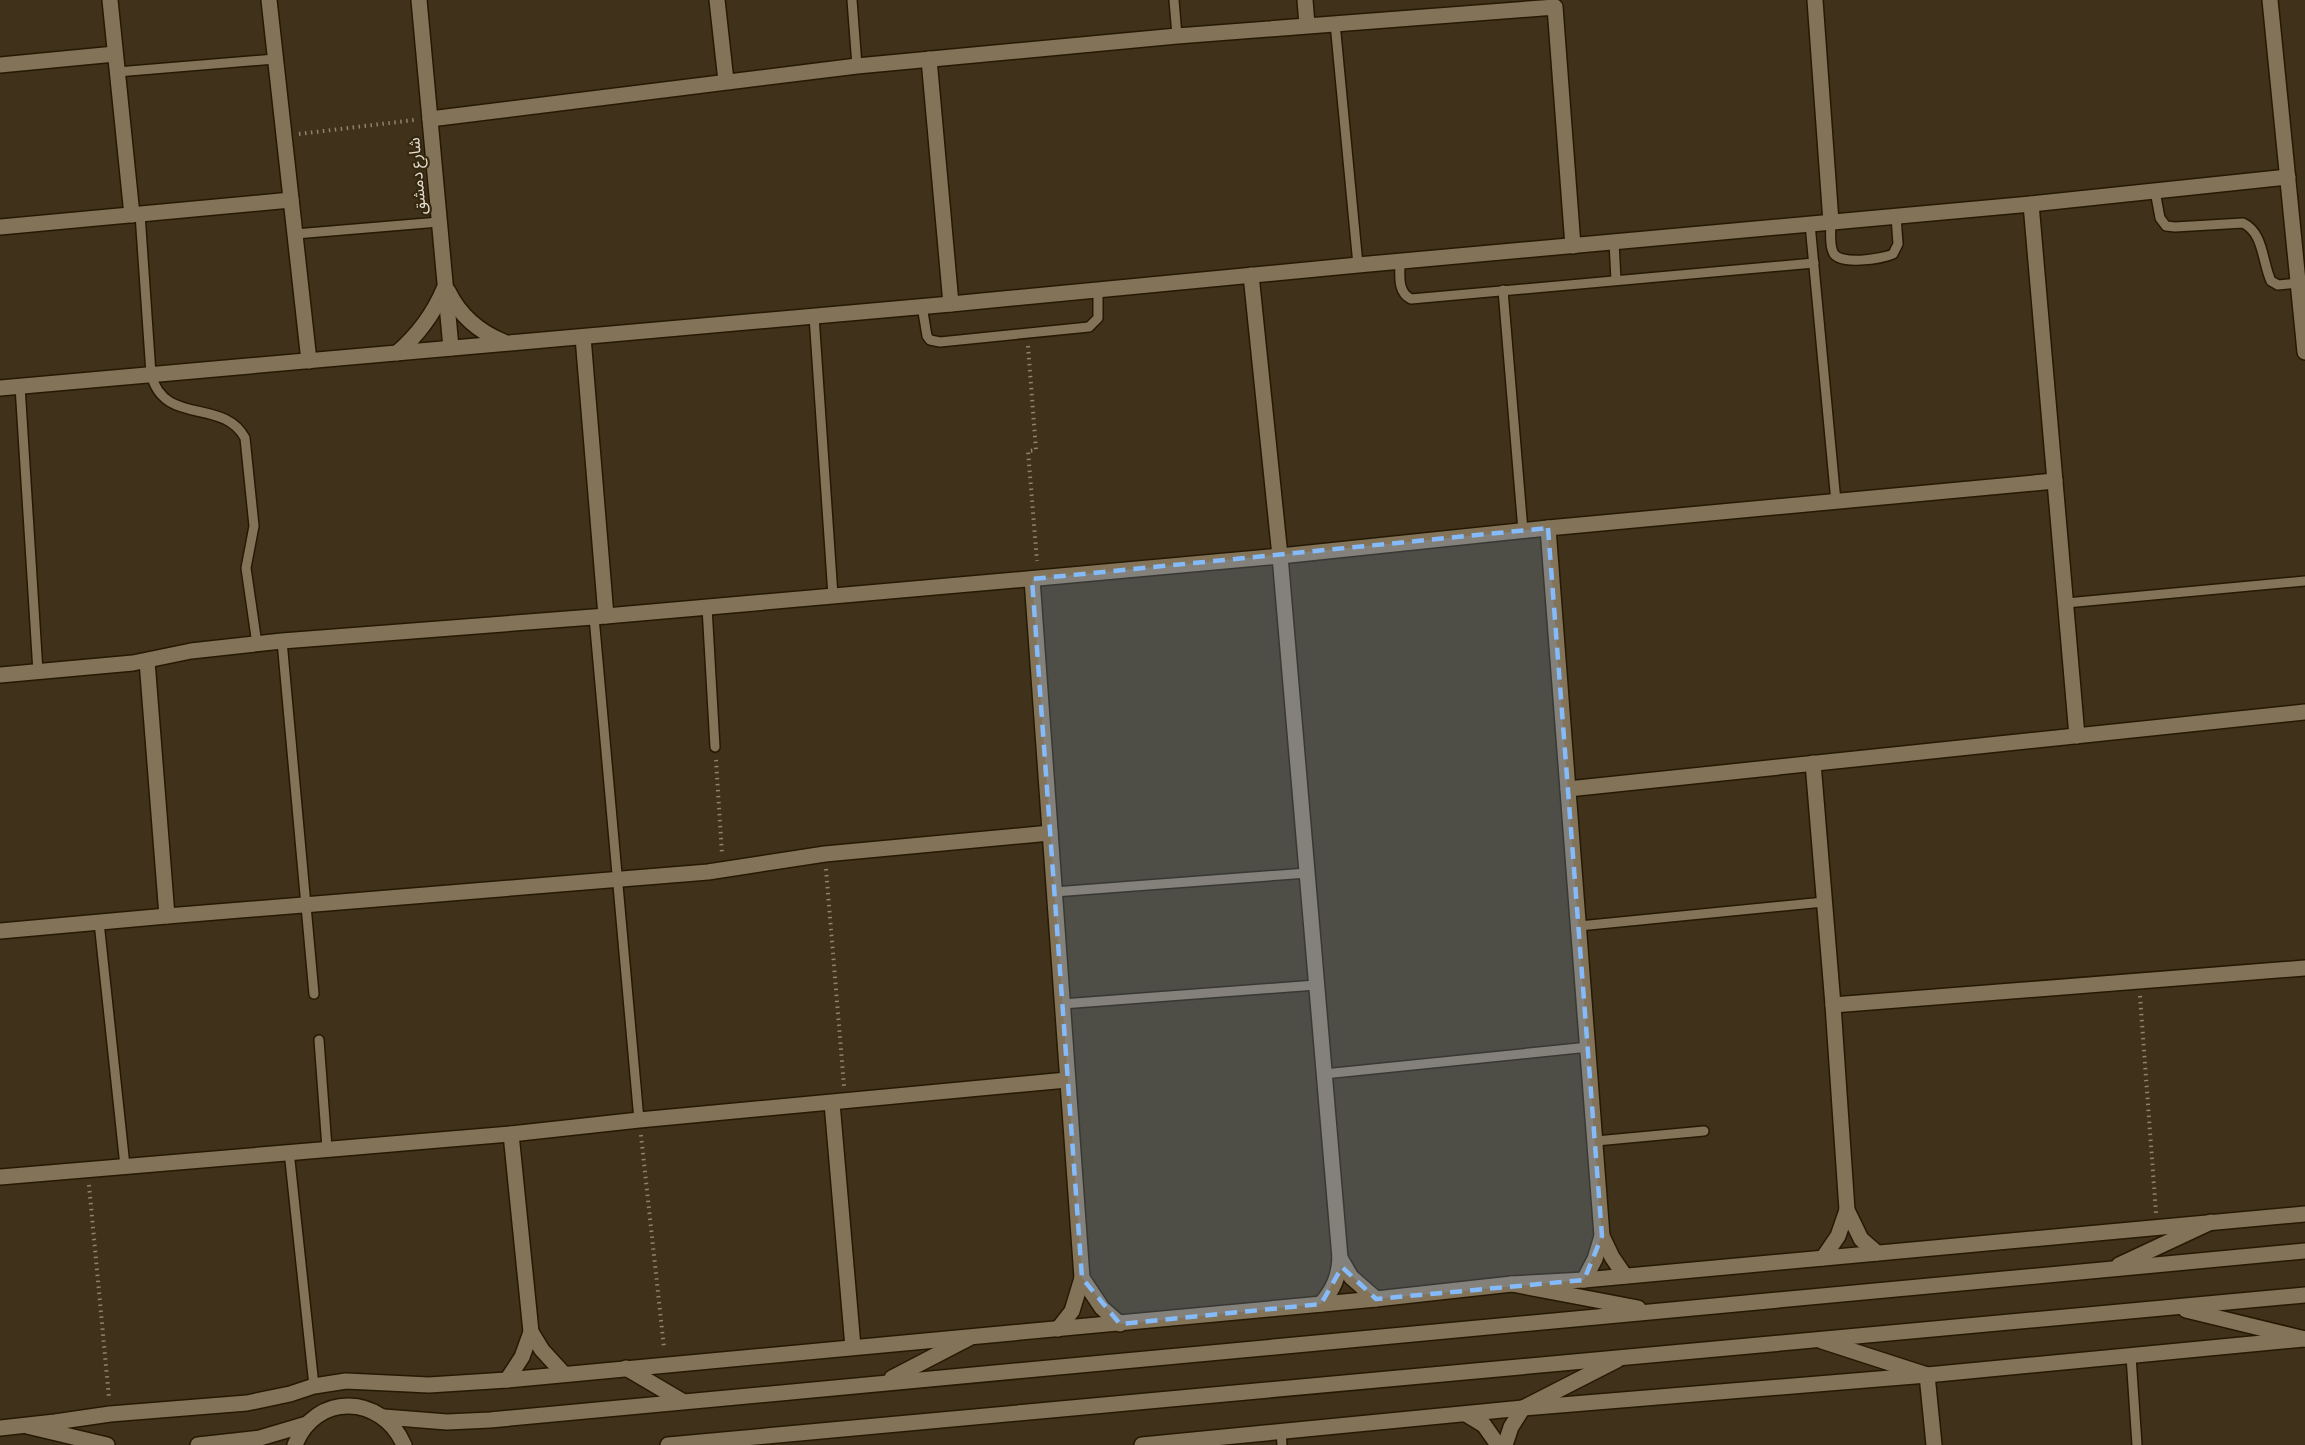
<svg xmlns="http://www.w3.org/2000/svg" width="2305" height="1445" viewBox="0 0 2305 1445" font-family="Karla,'Noto Sans Arabic',sans-serif">
<rect width="100%" height="100%" fill="#40321a"/>
<g fill="none" stroke-linecap="round" stroke-linejoin="round">
<defs>
<g id="lane">
<polyline points="852,0 857,66"/>
<polyline points="1174,0 1177,36"/>
<polyline points="1335,23 1358,265"/>
<polyline points="117,72 275,59"/>
<path d="M2155 191 2160 218 2166 226 2175 227 2243 223C2264 233 2262 262 2271 281L2278 285 2298 283"/>
<path d="M140 214 151 374C164 427 223 397 245 438L254 526 246 568 257 644"/>
<path d="M1831 222C1831 231 1829 243 1833 252 1838 266 1882 259 1893 254L1898 244 1896 216"/>
<polyline points="1810,224 1836,502"/>
<polyline points="295,234 439,222"/>
<polyline points="1614,242 1616,280"/>
<path d="M1400 261C1400 275 1397 292 1411 299L1814 263"/>
<polyline points="1503,290 1523,531"/>
<polyline points="922,306 927,336 930,340 940,342 1089,327 1098,318 1098,289"/>
<polyline points="814,316 833,596"/>
<polyline points="20,386 38,672"/>
<polyline points="2066,603 2305,581"/>
<polyline points="707,607 715,747"/>
<polyline points="594,617 639,1120"/>
<polyline points="282,641 314,994"/>
<polyline points="1054,892 1307,873"/>
<polyline points="99,922 125,1166"/>
<polyline points="1579,926 1824,902"/>
<polyline points="1062,1004 1316,985"/>
<polyline points="319,1040 327,1148"/>
<polyline points="1324,1074 1589,1047"/>
<polyline points="1596,1141 1704,1131"/>
<polyline points="289,1151 314,1386"/>
<polyline points="2131,1356 2137,1445"/>
<polyline points="1281,1432 1282,1445"/>
</g>
<g id="street">
<polyline points="110,0 132,215"/>
<polyline points="269,0 309,361"/>
<polyline points="419,0 451,348"/>
<polyline points="717,0 726,81"/>
<polyline points="1305,0 1307,25"/>
<polyline points="1815,0 1831,222"/>
<polyline points="2270,0 2305,352"/>
<polyline points="929,59 951,304"/>
<polyline points="0,65 115,54"/>
<polyline points="430,119 857,66 1177,36 1555,7 1573,246"/>
<polyline points="2031,204 2077,736"/>
<polyline points="0,227 291,200"/>
<path d="M1251 275 1280 556 1340 1258C1339 1277 1333 1290 1321 1304"/>
<path d="M448 291C460 316 479 332 504 342"/>
<polyline points="583,337 606,616"/>
<path d="M397 353C418 335 433 315 444 289"/>
<polyline points="0,388 951,304 1358,265 2031,204 2288,177"/>
<polyline points="1548,528 1602,1236 1595,1259 1584,1280"/>
<polyline points="1032,579 1082,1278 1072,1311 1058,1329"/>
<polyline points="147,661 167,916"/>
<polyline points="0,675 133,663 191,651 282,641 606,616 1038,578 1280,556 1548,528 2055,481"/>
<polyline points="1813,763 1833,1005 1847,1210 1861,1239 1877,1253"/>
<polyline points="1568,789 2305,712"/>
<polyline points="0,931 167,916 708,872 825,854 1050,833"/>
<polyline points="1833,1005 2305,968"/>
<polyline points="832,1103 853,1347"/>
<polyline points="0,1177 511,1134 639,1120 1067,1080"/>
<polyline points="1602,1236 1612,1257 1625,1276"/>
<polyline points="1340,1258 1351,1277 1376,1299"/>
<polyline points="1823,1258 1838,1236 1847,1210"/>
<polyline points="1082,1278 1102,1308 1120,1324"/>
<polyline points="531,1332 542,1350 564,1374"/>
<polyline points="1927,1375 1934,1445"/>
<polyline points="507,1380 522,1357 531,1332 511,1134"/>
<polyline points="1466,1414 1484,1425 1498,1445"/>
<polyline points="0,1428 55,1422 110,1414 247,1403 290,1394 314,1386 346,1381 429,1385 507,1380 1376,1299 1512,1284 1584,1280 2305,1214"/>
<polyline points="1142,1445 1523,1408 1927,1375 2304,1339"/>
<polyline points="1505,1445 1511,1427 1523,1408"/>
</g>
<g id="secondary">
<polyline points="2119,1265 2211,1222"/>
<polyline points="1512,1284 1638,1308"/>
<polyline points="2186,1310 2305,1339"/>
<polyline points="1822,1341 1927,1375"/>
<polyline points="626,1368 682,1401"/>
<polyline points="892,1378 969,1338"/>
<polyline points="1523,1408 1617,1360"/>
<polyline points="384,1417 447,1422 490,1420 2305,1251"/>
<polyline points="27,1426 107,1445"/>
<polyline points="198,1445 260,1438 307,1424"/>
<path d="M295 1445C315 1392 382 1394 404 1445"/>
<polyline points="668,1445 2305,1295"/>
</g>
</defs>
<use href="#lane" stroke="#261903" stroke-width="12"/>
<use href="#street" stroke="#261903" stroke-width="18"/>
<use href="#secondary" stroke="#261903" stroke-width="18"/>
<g stroke="#8e8370" stroke-width="4" stroke-dasharray="1.5 4.5" stroke-linecap="butt">
<polyline points="299,134 414,120"/>
<polyline points="1028,346 1036,450 1028,451 1037,561"/>
<polyline points="716,760 722,854"/>
<polyline points="826,869 844,1086"/>
<polyline points="2140,996 2156,1213"/>
<polyline points="641,1135 664,1348"/>
<polyline points="89,1185 109,1398"/>
</g>
<use href="#lane" stroke="#827359" stroke-width="9"/>
<use href="#street" stroke="#827359" stroke-width="15"/>
<use href="#secondary" stroke="#827359" stroke-width="15"/>
</g>
<path fill="#86bbfb" fill-opacity="0.2" stroke="#86bbfb" stroke-width="4.5" stroke-dasharray="12 8" stroke-linejoin="round" d="M1548 528 1602 1236 1584 1280 1376 1299 1342 1267 1321 1304 1120 1324 1082 1278 1032 579Z"/>
<g text-anchor="middle" dominant-baseline="central" stroke-width="4.5" stroke-linejoin="round" paint-order="stroke">
<g font-size="16" fill="#e6ded0" stroke="#352810">
<text transform="translate(417 176) rotate(-95)">شارع دمشق</text>
</g>
</g>
</svg>
